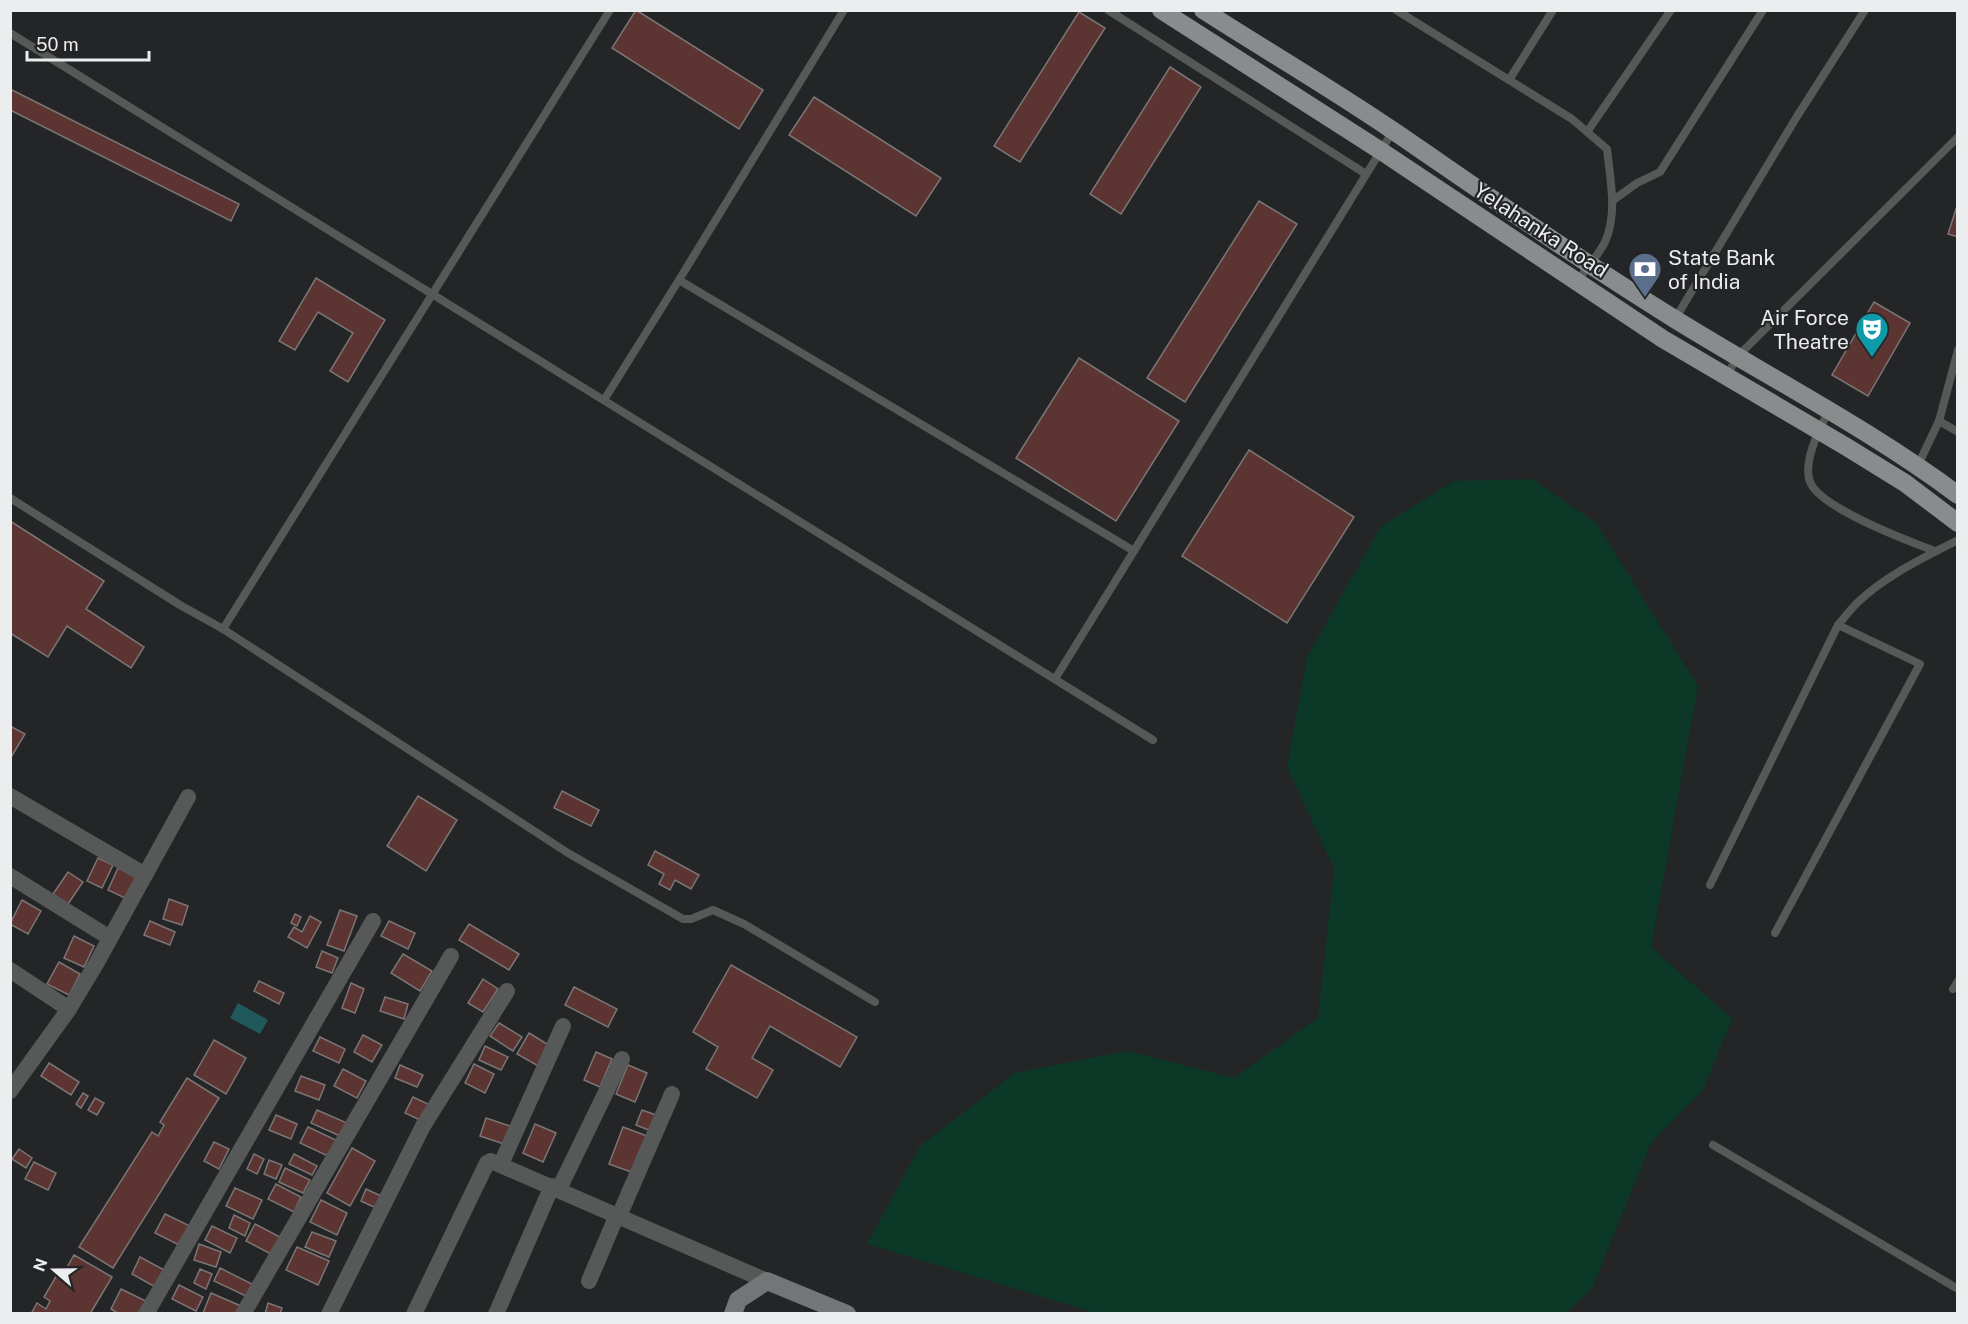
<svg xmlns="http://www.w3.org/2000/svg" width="1968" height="1324" viewBox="0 0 1968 1324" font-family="'Public Sans',sans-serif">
<rect width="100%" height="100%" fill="#242527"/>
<polygon fill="#0c3828" points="1532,479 1596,523 1698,686 1651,947 1732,1019 1703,1090 1651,1143 1592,1289 1566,1313 1096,1313 867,1244 920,1146 1015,1073 1127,1051 1234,1078 1318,1018 1334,868 1287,767 1307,657 1381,526 1454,481"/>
<polygon fill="#1f595b" points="238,1003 268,1020 260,1034 230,1018"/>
<g fill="#5c3431" stroke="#7a7676" stroke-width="1.5">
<polygon points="636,10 763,90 739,129 612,48"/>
<polygon points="1079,12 1105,28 1020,162 994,146"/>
<polygon points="1170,67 1201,87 1121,214 1090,194"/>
<polygon points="10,89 239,204 231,221 10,110"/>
<polygon points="814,97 941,178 916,216 789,135"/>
<polygon points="1259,201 1297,224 1185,402 1147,378"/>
<polygon points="1958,203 1958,237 1948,234"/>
<polygon points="316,278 385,320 348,382 330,371 353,333 318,312 295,350 279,341"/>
<polygon points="1874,302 1910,323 1868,396 1832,375"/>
<polygon points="1079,358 1179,421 1116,521 1016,458"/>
<polygon points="1249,450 1354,517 1287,623 1182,556"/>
<polygon points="10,521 104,581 86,609 144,647 131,668 67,626 48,657 10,633"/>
<polygon points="10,726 25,734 10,759"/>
<polygon points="562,791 599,810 591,826 554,808"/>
<polygon points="418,796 457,820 426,871 387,846"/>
<polygon points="655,851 699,875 691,889 675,880 670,890 659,884 664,874 648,865"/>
<polygon points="98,858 113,865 102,888 87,881"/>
<polygon points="118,868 137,877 127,899 108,890"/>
<polygon points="68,872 83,882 68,904 53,894"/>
<polygon points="169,899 188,906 182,925 163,919"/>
<polygon points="22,900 41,911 28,934 10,924"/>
<polygon points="340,910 357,916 344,951 327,945"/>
<polygon points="295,914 301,917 297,926 291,923"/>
<polygon points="310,916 321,922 307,948 288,937 294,927 302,932"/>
<polygon points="150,921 175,932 170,945 144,935"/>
<polygon points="389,921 415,933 408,949 381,936"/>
<polygon points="469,924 519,954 509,970 459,940"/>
<polygon points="74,936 94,946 84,967 64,958"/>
<polygon points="322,951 338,958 332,973 316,967"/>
<polygon points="403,954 432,971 420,991 391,973"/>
<polygon points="59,962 80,974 69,995 47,984"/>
<polygon points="731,965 857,1037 840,1067 770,1026 752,1058 773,1070 757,1098 706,1069 718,1047 693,1032"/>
<polygon points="483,979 498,989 483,1012 468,1003"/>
<polygon points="259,981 284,993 279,1004 254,991"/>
<polygon points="351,983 364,989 355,1013 342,1008"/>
<polygon points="574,987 617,1009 608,1027 565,1005"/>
<polygon points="385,997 408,1004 404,1019 380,1011"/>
<polygon points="499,1023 522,1037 513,1051 490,1036"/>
<polygon points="529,1033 552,1047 540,1067 517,1054"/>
<polygon points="363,1035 382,1045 372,1062 354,1052"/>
<polygon points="320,1037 345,1049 339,1063 313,1051"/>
<polygon points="214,1040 246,1058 226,1094 194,1075"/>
<polygon points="485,1046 508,1057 501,1070 479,1060"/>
<polygon points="596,1052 612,1059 600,1087 584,1080"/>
<polygon points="49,1063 79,1082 71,1095 41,1076"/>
<polygon points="474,1064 494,1074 485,1093 465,1083"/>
<polygon points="400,1065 423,1075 417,1087 395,1078"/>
<polygon points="628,1065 647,1073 635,1102 616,1094"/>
<polygon points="343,1069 366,1081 357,1098 334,1086"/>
<polygon points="301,1076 325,1085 319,1100 295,1091"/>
<polygon points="187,1078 219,1098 113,1268 79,1247 152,1132 158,1136 164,1125 160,1122"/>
<polygon points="83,1093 88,1096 81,1108 76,1104"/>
<polygon points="413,1097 430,1105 422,1121 405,1113"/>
<polygon points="95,1098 104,1103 97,1115 88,1110"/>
<polygon points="317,1110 347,1123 340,1136 311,1123"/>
<polygon points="642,1110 656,1115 651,1131 636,1125"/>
<polygon points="276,1115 297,1124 291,1139 269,1130"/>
<polygon points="486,1118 510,1126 504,1144 480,1136"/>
<polygon points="535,1124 556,1133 543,1162 523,1153"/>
<polygon points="308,1127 338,1141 330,1157 300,1143"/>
<polygon points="623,1127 647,1136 634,1173 609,1164"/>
<polygon points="214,1142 229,1149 219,1169 204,1161"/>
<polygon points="352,1148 375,1161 350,1206 327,1193"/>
<polygon points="19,1149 32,1158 26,1168 12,1159"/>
<polygon points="254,1154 264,1159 257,1174 247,1169"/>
<polygon points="294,1154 317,1166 312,1175 289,1164"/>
<polygon points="269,1160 282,1165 276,1179 264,1174"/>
<polygon points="34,1162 56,1173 48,1190 25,1179"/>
<polygon points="285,1168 310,1180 303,1193 279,1182"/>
<polygon points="276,1184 301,1197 294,1212 268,1199"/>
<polygon points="235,1188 262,1200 253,1219 226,1206"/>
<polygon points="366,1189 381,1196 376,1208 361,1201"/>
<polygon points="321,1200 347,1213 337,1235 310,1222"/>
<polygon points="165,1214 190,1226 181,1246 155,1233"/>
<polygon points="234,1215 250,1223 245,1236 229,1228"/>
<polygon points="255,1224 280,1237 271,1254 246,1241"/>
<polygon points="212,1226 237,1238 230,1253 205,1240"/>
<polygon points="312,1232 336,1241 329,1257 305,1247"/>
<polygon points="199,1244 221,1252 216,1267 194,1260"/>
<polygon points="297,1247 329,1261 318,1285 286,1270"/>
<polygon points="74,1255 112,1277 90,1314 31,1314 37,1303 46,1309 50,1301 44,1297 58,1273 62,1276"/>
<polygon points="140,1257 166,1271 157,1288 132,1274"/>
<polygon points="220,1268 254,1285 248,1297 214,1281"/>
<polygon points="200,1269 212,1274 206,1289 194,1283"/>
<polygon points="179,1285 203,1297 196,1311 172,1299"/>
<polygon points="121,1289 148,1302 143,1314 119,1314 111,1309"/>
<polygon points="211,1293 241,1306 238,1314 203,1313"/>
<polygon points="268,1303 282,1308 280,1314 265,1314"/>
</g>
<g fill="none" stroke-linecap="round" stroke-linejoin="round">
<g stroke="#575959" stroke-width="8">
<polyline points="844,10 679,280 1134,551"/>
<polyline points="1108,10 1366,174"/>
<path d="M1396 10 1572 119 1607 149C1610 179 1618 213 1605 242 1598 256 1586 268 1578 281"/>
<polyline points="10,33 1153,740"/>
<polyline points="1509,80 1553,10"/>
<polyline points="1587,132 1671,10"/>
<polyline points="1612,201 1637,183 1660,172 1763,10"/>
<polyline points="1675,319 1796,118 1865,10"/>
<polyline points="1727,375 1738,356 1958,137"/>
<polyline points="604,400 679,280"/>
<path d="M1829 410C1820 428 1801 464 1811 484 1824 509 1908 541 1935 551"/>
<polyline points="1939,421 1958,432"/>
<polyline points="1918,465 1939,421 1958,350"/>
<polyline points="10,498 180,605 223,629 568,853 683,919 691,919 713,910 744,924 875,1002"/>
<path d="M1838 625C1844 618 1850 610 1857 603 1885 576 1923 558 1958 540"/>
<polyline points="223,629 610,10"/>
<polyline points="1055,679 1393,131"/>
<polyline points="1710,885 1838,625 1920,664 1775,933"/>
<polyline points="1953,989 1958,981"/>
<polyline points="1713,1145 1958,1289"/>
</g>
<g stroke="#575959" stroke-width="16">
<polyline points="10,796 145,875"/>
<polyline points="10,876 110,938"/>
<polyline points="10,970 69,1009"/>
<polyline points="10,1091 69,1009 96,964 188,797"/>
<polyline points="501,1164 563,1026"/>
<polyline points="559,1189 622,1059"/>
<polyline points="619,1216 672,1094"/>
<polyline points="589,1281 617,1215"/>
<polyline points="146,1314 373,921"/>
<polyline points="243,1314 451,956"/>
<polyline points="329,1314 423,1126 507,991"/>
<polyline points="414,1314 487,1163 491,1161 767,1281"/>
<polyline points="496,1314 552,1186"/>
</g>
<polyline stroke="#737676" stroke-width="18" points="733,1314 738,1300 767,1281 847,1314"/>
<g stroke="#898c8d" stroke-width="18">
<polyline points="1161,10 1381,151 1663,339 1845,446 1905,483 1958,523"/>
<path d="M1203 10C1267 51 1332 89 1395 132 1487 195 1578 259 1673 318 1768 377 1868 428 1958 495"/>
</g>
</g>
<defs>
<symbol id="bank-pin" viewBox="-11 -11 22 30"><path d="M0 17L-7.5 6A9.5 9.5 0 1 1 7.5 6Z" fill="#5c6f8a" stroke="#242527"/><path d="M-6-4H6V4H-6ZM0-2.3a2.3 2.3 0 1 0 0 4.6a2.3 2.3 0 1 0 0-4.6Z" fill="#fff"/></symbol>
<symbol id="theatre-pin" viewBox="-11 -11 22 30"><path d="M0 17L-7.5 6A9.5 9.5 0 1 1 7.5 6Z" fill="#0f9aa8" stroke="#242527"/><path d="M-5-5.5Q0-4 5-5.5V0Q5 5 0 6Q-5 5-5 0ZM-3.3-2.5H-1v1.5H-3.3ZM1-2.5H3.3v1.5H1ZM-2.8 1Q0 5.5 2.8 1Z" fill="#fff"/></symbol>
</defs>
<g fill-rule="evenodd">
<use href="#bank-pin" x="1626" y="250" width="38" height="52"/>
<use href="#theatre-pin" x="1853" y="310" width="38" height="52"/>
</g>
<g text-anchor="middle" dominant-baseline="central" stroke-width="4.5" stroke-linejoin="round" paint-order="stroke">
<g font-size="21" fill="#ecedee" stroke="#242527">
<text transform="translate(1541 230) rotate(33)">Yelahanka Road</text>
</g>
<g font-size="21" fill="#ecedee" stroke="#242527" text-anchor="start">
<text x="1668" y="257">State Bank<tspan x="1668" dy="24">of India</tspan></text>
<text x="1849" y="317" text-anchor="end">Air Force<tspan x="1849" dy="24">Theatre</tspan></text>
</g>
</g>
<rect width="1968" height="1324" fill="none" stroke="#ecedee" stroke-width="24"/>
<g transform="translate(54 1270) rotate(290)" stroke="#242527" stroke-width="4.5" paint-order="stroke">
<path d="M0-4.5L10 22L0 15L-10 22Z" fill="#ecedee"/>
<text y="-9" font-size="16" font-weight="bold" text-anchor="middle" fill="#ecedee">N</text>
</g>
<path d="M27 51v9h122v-9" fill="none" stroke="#ecedee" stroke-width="3"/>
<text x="36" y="51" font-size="18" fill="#ecedee" stroke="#242527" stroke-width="4.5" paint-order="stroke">50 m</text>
</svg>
